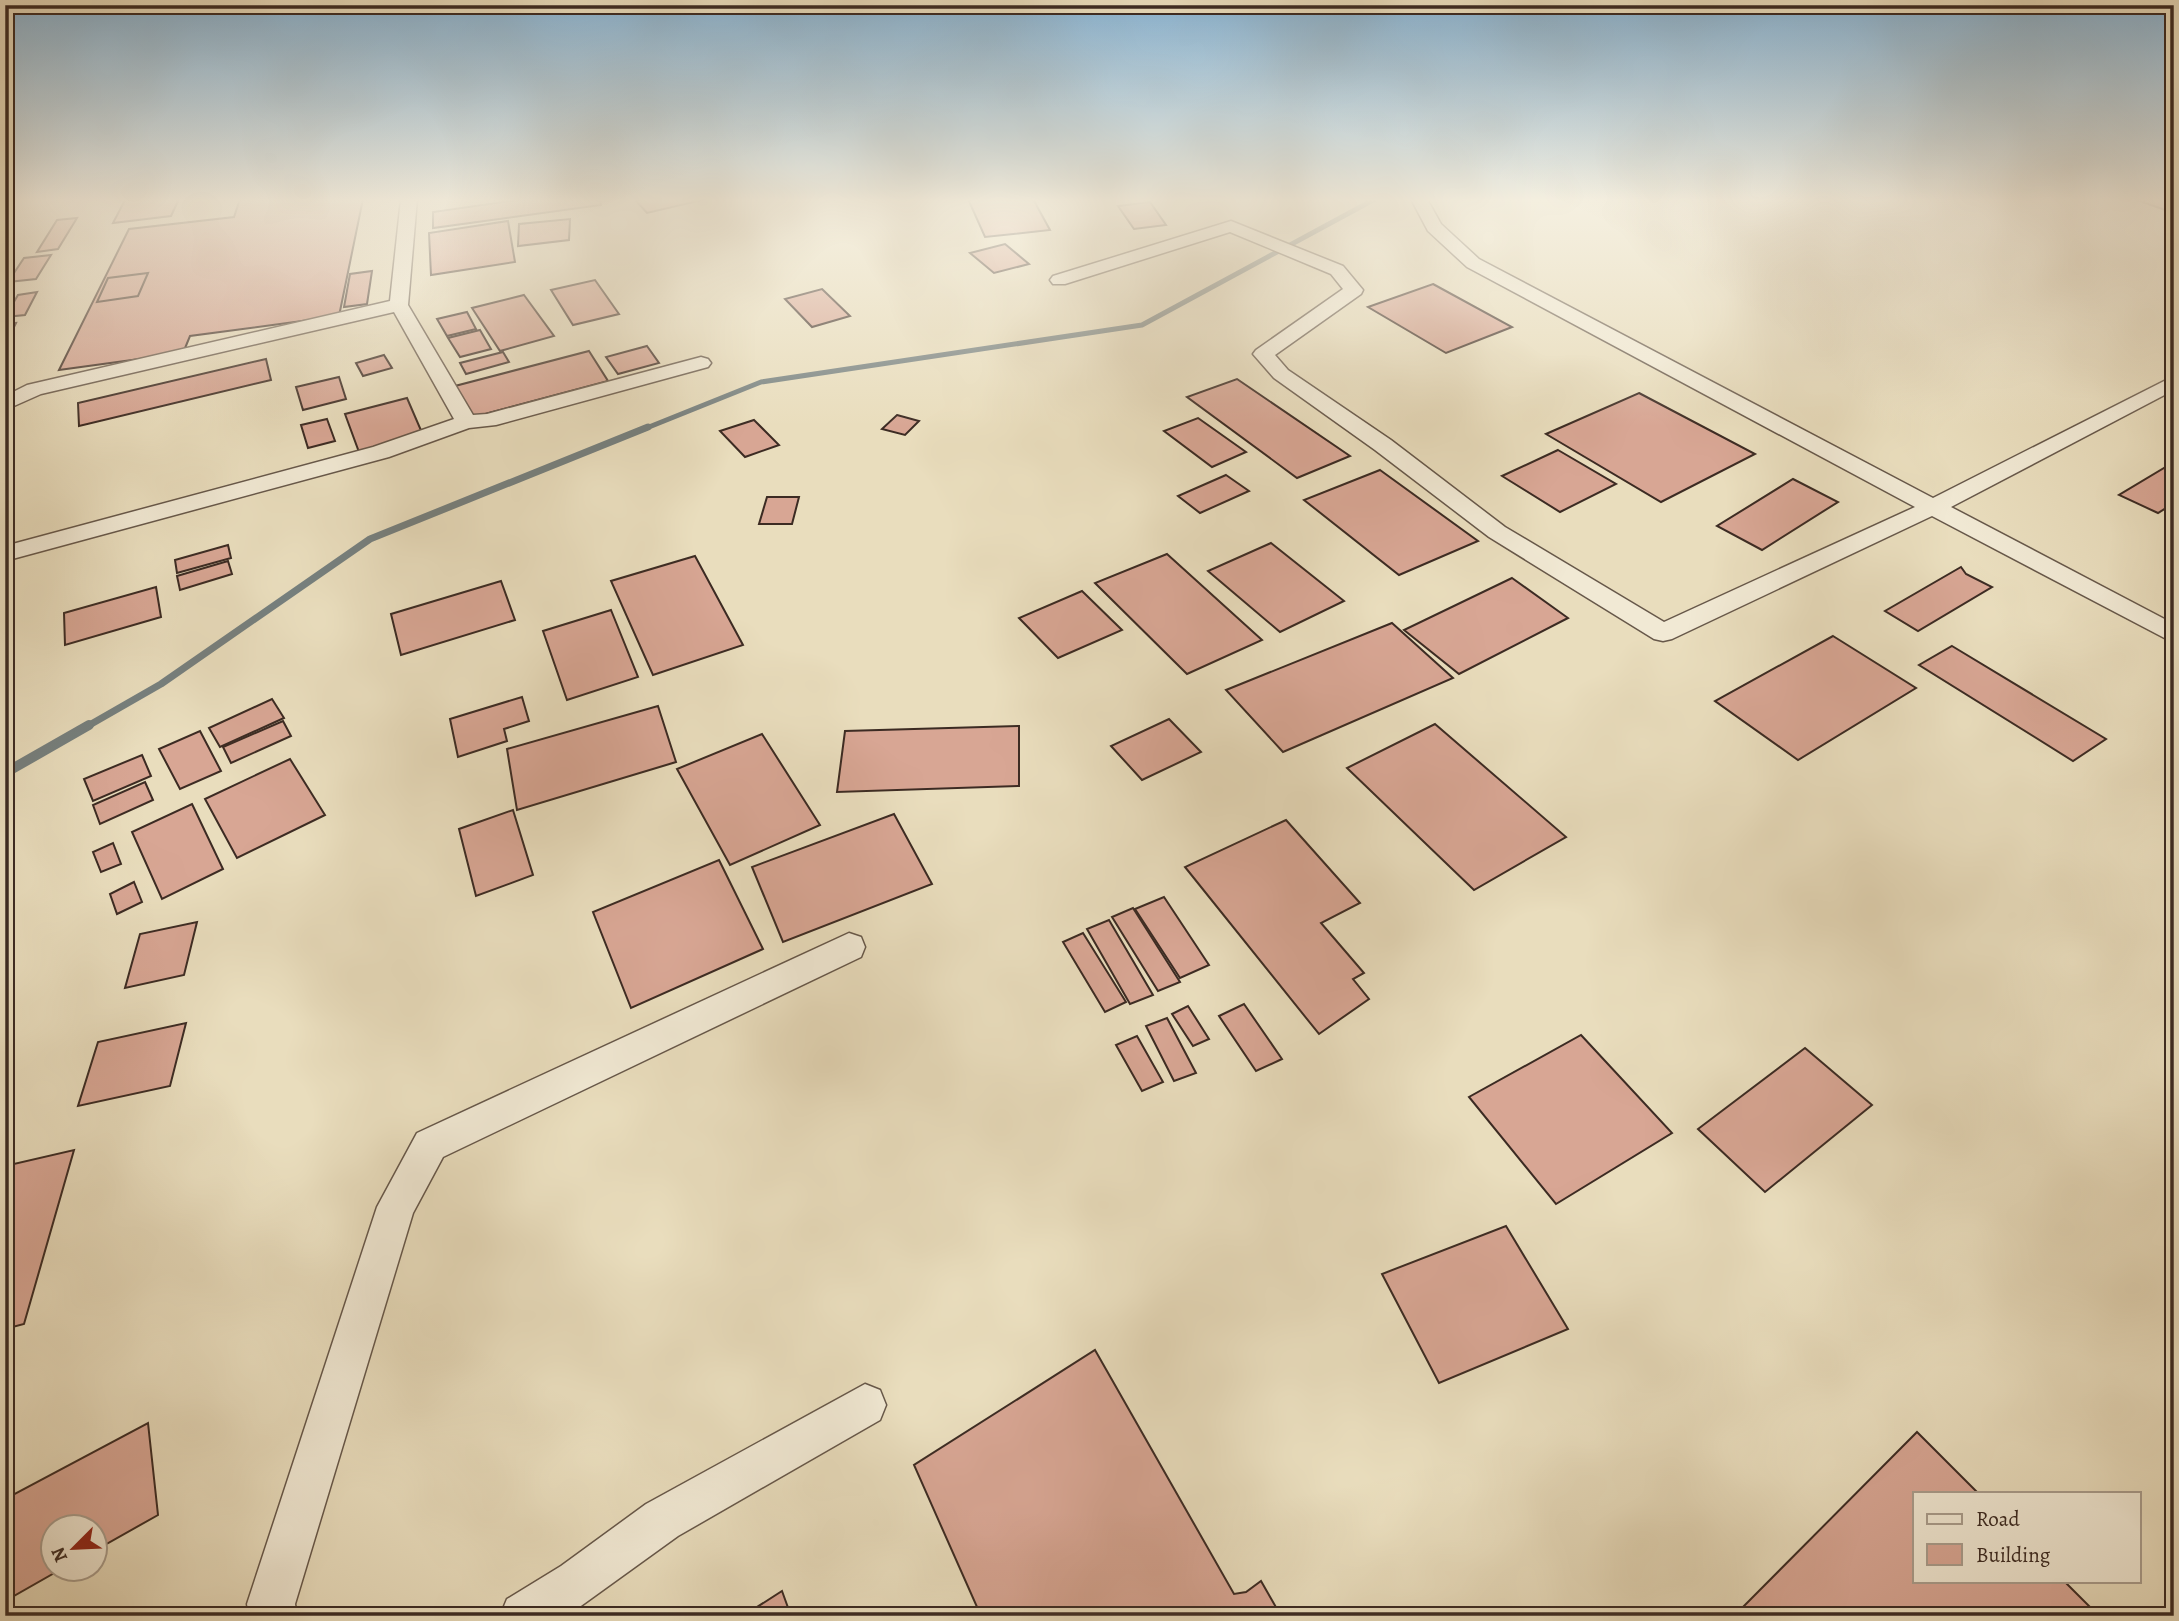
<svg xmlns="http://www.w3.org/2000/svg" width="2179" height="1621" viewBox="0 0 2179 1621" font-family="Alegreya,serif">
<rect width="100%" height="100%" fill="#e9ddbd"/>
<filter id="stains"><feTurbulence type="fractalNoise" baseFrequency=".00286" numOctaves="4"/><feColorMatrix values="0 0 0 0 .2 0 0 0 0 .09 0 0 0 0 .02 0 0 0 .5 -.17"/></filter>
<radialGradient id="worn" r=".72"><stop offset=".6" stop-color="#630" stop-opacity="0"/><stop offset="1" stop-color="#630" stop-opacity=".3"/></radialGradient>
<g fill="none" stroke-linecap="round" stroke-linejoin="round">
<polyline stroke="#76807f" stroke-width="5" points="644,429 761,382 1142,325 1375,199"/>
<polyline stroke="#76807f" stroke-width="7" points="86,727 161,684 370,539 648,427"/>
<polyline stroke="#76807f" stroke-width="10" points="5,773 89,725"/>
</g>
<g fill="#d8a694" stroke="#3c2b23" stroke-width="2">
<polygon points="179,199 171,216 113,223 125,200"/>
<polygon points="240,199 363,199 339,316 190,336 183,353 59,370 129,229 234,217"/>
<polygon points="524,199 600,199 601,205 433,228 433,212"/>
<polygon points="641,199 701,199 702,200 647,213 636,201"/>
<polygon points="968,199 1033,199 1050,230 985,237"/>
<polygon points="2174,199 2174,213 2137,200 2139,199"/>
<polygon points="1150,202 1166,225 1134,229 1118,206"/>
<polygon points="77,218 58,249 37,252 57,220"/>
<polygon points="570,219 569,240 518,246 519,224"/>
<polygon points="508,221 515,262 431,275 429,233"/>
<polygon points="1005,244 1029,264 994,273 970,253"/>
<polygon points="51,255 36,279 8,282 24,258"/>
<polygon points="372,271 367,304 344,307 350,274"/>
<polygon points="148,273 138,296 97,302 108,278"/>
<polygon points="595,280 619,314 573,325 551,290"/>
<polygon points="1433,284 1512,327 1446,353 1368,307"/>
<polygon points="822,289 850,316 812,327 785,299"/>
<polygon points="37,292 25,315 5,317 18,295"/>
<polygon points="524,295 554,336 500,351 472,308"/>
<polygon points="467,312 476,329 447,336 437,319"/>
<polygon points="16,323 5,345 5,324"/>
<polygon points="480,330 491,349 460,357 448,338"/>
<polygon points="647,346 659,363 618,374 606,357"/>
<polygon points="589,351 608,381 470,418 455,386"/>
<polygon points="503,352 509,362 466,374 460,363"/>
<polygon points="384,355 392,368 363,376 356,363"/>
<polygon points="266,359 271,380 79,426 78,403"/>
<polygon points="339,377 346,399 303,410 296,387"/>
<polygon points="1237,379 1350,456 1297,478 1187,397"/>
<polygon points="1639,393 1755,454 1661,502 1546,434"/>
<polygon points="407,398 423,435 359,452 345,414"/>
<polygon points="897,415 919,421 905,435 882,429"/>
<polygon points="1198,418 1246,452 1212,467 1164,431"/>
<polygon points="327,419 335,441 308,448 301,425"/>
<polygon points="754,420 779,445 745,457 720,431"/>
<polygon points="1558,450 1616,484 1560,512 1502,476"/>
<polygon points="2174,462 2174,503 2158,513 2119,495"/>
<polygon points="1380,470 1478,541 1399,575 1304,500"/>
<polygon points="1226,475 1249,491 1200,513 1178,496"/>
<polygon points="1793,479 1838,502 1762,550 1717,526"/>
<polygon points="767,497 799,497 792,524 759,524"/>
<polygon points="1271,543 1344,601 1280,632 1208,571"/>
<polygon points="228,545 231,558 177,573 175,560"/>
<polygon points="1167,554 1262,640 1187,674 1095,583"/>
<polygon points="695,556 743,645 653,675 611,581"/>
<polygon points="228,561 232,574 180,590 177,576"/>
<polygon points="1961,567 1966,574 1992,587 1918,631 1885,611"/>
<polygon points="1512,578 1568,618 1459,674 1404,630"/>
<polygon points="501,581 515,620 401,655 391,614"/>
<polygon points="156,587 161,617 65,645 64,613"/>
<polygon points="1082,591 1122,630 1058,658 1019,618"/>
<polygon points="611,610 638,677 567,700 543,631"/>
<polygon points="1392,623 1453,678 1283,752 1226,690"/>
<polygon points="1833,636 1916,688 1798,760 1715,701"/>
<polygon points="1952,646 2106,739 2073,761 1919,665"/>
<polygon points="522,697 529,721 504,729 507,741 458,757 450,719"/>
<polygon points="272,699 284,718 220,747 209,728"/>
<polygon points="658,706 676,762 517,810 507,749"/>
<polygon points="1169,719 1201,752 1142,780 1111,746"/>
<polygon points="283,721 291,736 231,763 223,747"/>
<polygon points="1435,724 1566,837 1474,890 1347,768"/>
<polygon points="1019,726 1019,786 837,792 845,731"/>
<polygon points="200,731 221,771 180,789 159,749"/>
<polygon points="762,734 820,825 730,865 677,769"/>
<polygon points="142,755 151,776 93,801 84,779"/>
<polygon points="290,759 325,815 237,858 205,799"/>
<polygon points="145,782 153,800 100,824 93,805"/>
<polygon points="192,804 223,869 162,899 132,832"/>
<polygon points="513,810 533,875 476,896 459,829"/>
<polygon points="894,814 932,884 783,942 752,867"/>
<polygon points="1286,820 1360,903 1321,923 1364,973 1353,979 1369,999 1319,1034 1185,867"/>
<polygon points="113,843 121,864 101,872 93,852"/>
<polygon points="719,860 763,949 631,1008 593,912"/>
<polygon points="134,882 142,902 117,914 110,894"/>
<polygon points="1164,897 1209,965 1180,978 1135,909"/>
<polygon points="1133,908 1180,982 1158,991 1112,917"/>
<polygon points="1109,920 1153,995 1130,1004 1087,929"/>
<polygon points="197,922 184,975 125,988 140,934"/>
<polygon points="1083,933 1126,1002 1105,1012 1063,942"/>
<polygon points="1244,1004 1282,1059 1256,1071 1219,1016"/>
<polygon points="1188,1006 1209,1039 1193,1046 1172,1014"/>
<polygon points="1167,1018 1196,1073 1174,1081 1146,1026"/>
<polygon points="186,1023 170,1086 78,1106 98,1042"/>
<polygon points="1581,1035 1672,1133 1556,1204 1469,1097"/>
<polygon points="1137,1036 1163,1082 1142,1091 1116,1045"/>
<polygon points="1805,1048 1872,1105 1765,1192 1698,1129"/>
<polygon points="74,1150 24,1324 5,1329 5,1166"/>
<polygon points="1506,1226 1568,1329 1439,1383 1382,1274"/>
<polygon points="1095,1350 1234,1594 1246,1592 1261,1581 1281,1616 981,1616 914,1465"/>
<polygon points="148,1423 158,1515 94,1551 94,1526 52,1526 52,1568 63,1568 5,1601 5,1499"/>
<polygon points="1917,1432 1978,1493 1915,1493 1915,1581 2064,1581 2099,1616 1734,1616"/>
<polygon points="782,1591 791,1616 743,1616"/>
</g>
<g fill="none" stroke-linecap="round" stroke-linejoin="round">
<defs>
<g id="minor">
<polygon points="401,199 417,199 408,305 473,415 487,414 701,357 708,359 711,363 708,367 496,425 469,428 389,457 5,561 5,546 373,447 454,419 394,312 41,394 5,410 5,396 27,385 390,301"/>
<polygon points="1411,199 1427,199 1441,224 1479,259 1933,498 2174,376 2174,390 1951,507 2174,624 2174,643 1932,516 1672,639 1663,641 1654,639 1489,537 1375,450 1274,378 1253,354 1256,350 1343,289 1331,274 1230,232 1065,284 1053,284 1050,280 1053,276 1231,221 1343,266 1363,290 1361,294 1275,355 1288,370 1391,440 1505,527 1664,622 1915,507 1467,267 1428,231"/>
<polygon points="849,933 861,937 865,947 861,957 443,1157 413,1213 295,1604 297,1616 249,1616 247,1604 377,1207 417,1133"/>
<polygon points="865,1384 880,1390 886,1405 880,1420 678,1536 567,1616 500,1616 507,1599 561,1566 646,1504"/>
</g>
</defs>
<use href="#minor" stroke="#67584a" stroke-width="3"/>
<use href="#minor" fill="#f1e9d4" fill-rule="evenodd"/>
</g>
<linearGradient id="sky" x2="0" y2="1"><stop stop-color="#8ab6d6"/><stop offset="0.47" stop-color="#f5f0e1"/><stop offset="1" stop-color="#f5f0e1" stop-opacity="0"/></linearGradient>
<rect width="2179" height="426" fill="url(#sky)"/>
<rect width="2179" height="1621" fill="none" stroke="#e9ddbd" stroke-width="28"/>
<rect x="7" y="7" width="2165" height="1607" fill="none" stroke="#3c2b23" stroke-width="3.5"/>
<rect x="14" y="14" width="2151" height="1593" fill="none" stroke="#3c2b23" stroke-width="2"/>
<rect x="1913" y="1492" width="228" height="91" fill="#f1e9d4" stroke="#a99d8d" stroke-width="2"/>
<rect x="1927" y="1514" width="35" height="10" fill="#f1e9d4" stroke="#a99d8d" stroke-width="2"/>
<text x="1976" y="1526" font-size="21" fill="#3c2b23">Road</text>
<rect x="1927" y="1544" width="35" height="21" fill="#d8a694" stroke="#a99d8d" stroke-width="2"/>
<text x="1976" y="1562" font-size="21" fill="#3c2b23">Building</text>
<g transform="translate(74 1548) rotate(246)"><circle r="33" fill="#f1e9d4" stroke="#a99d8d" stroke-width="2"/>
<path d="M0-5L12 26L0 18L-12 26Z" fill="#8f2418"/>
<text y="-10" font-size="19" font-weight="bold" text-anchor="middle" fill="#3c2b23">N</text>
</g>
<rect width="100%" height="100%" filter="url(#stains)"/>
<rect width="100%" height="100%" fill="url(#worn)"/>
</svg>
